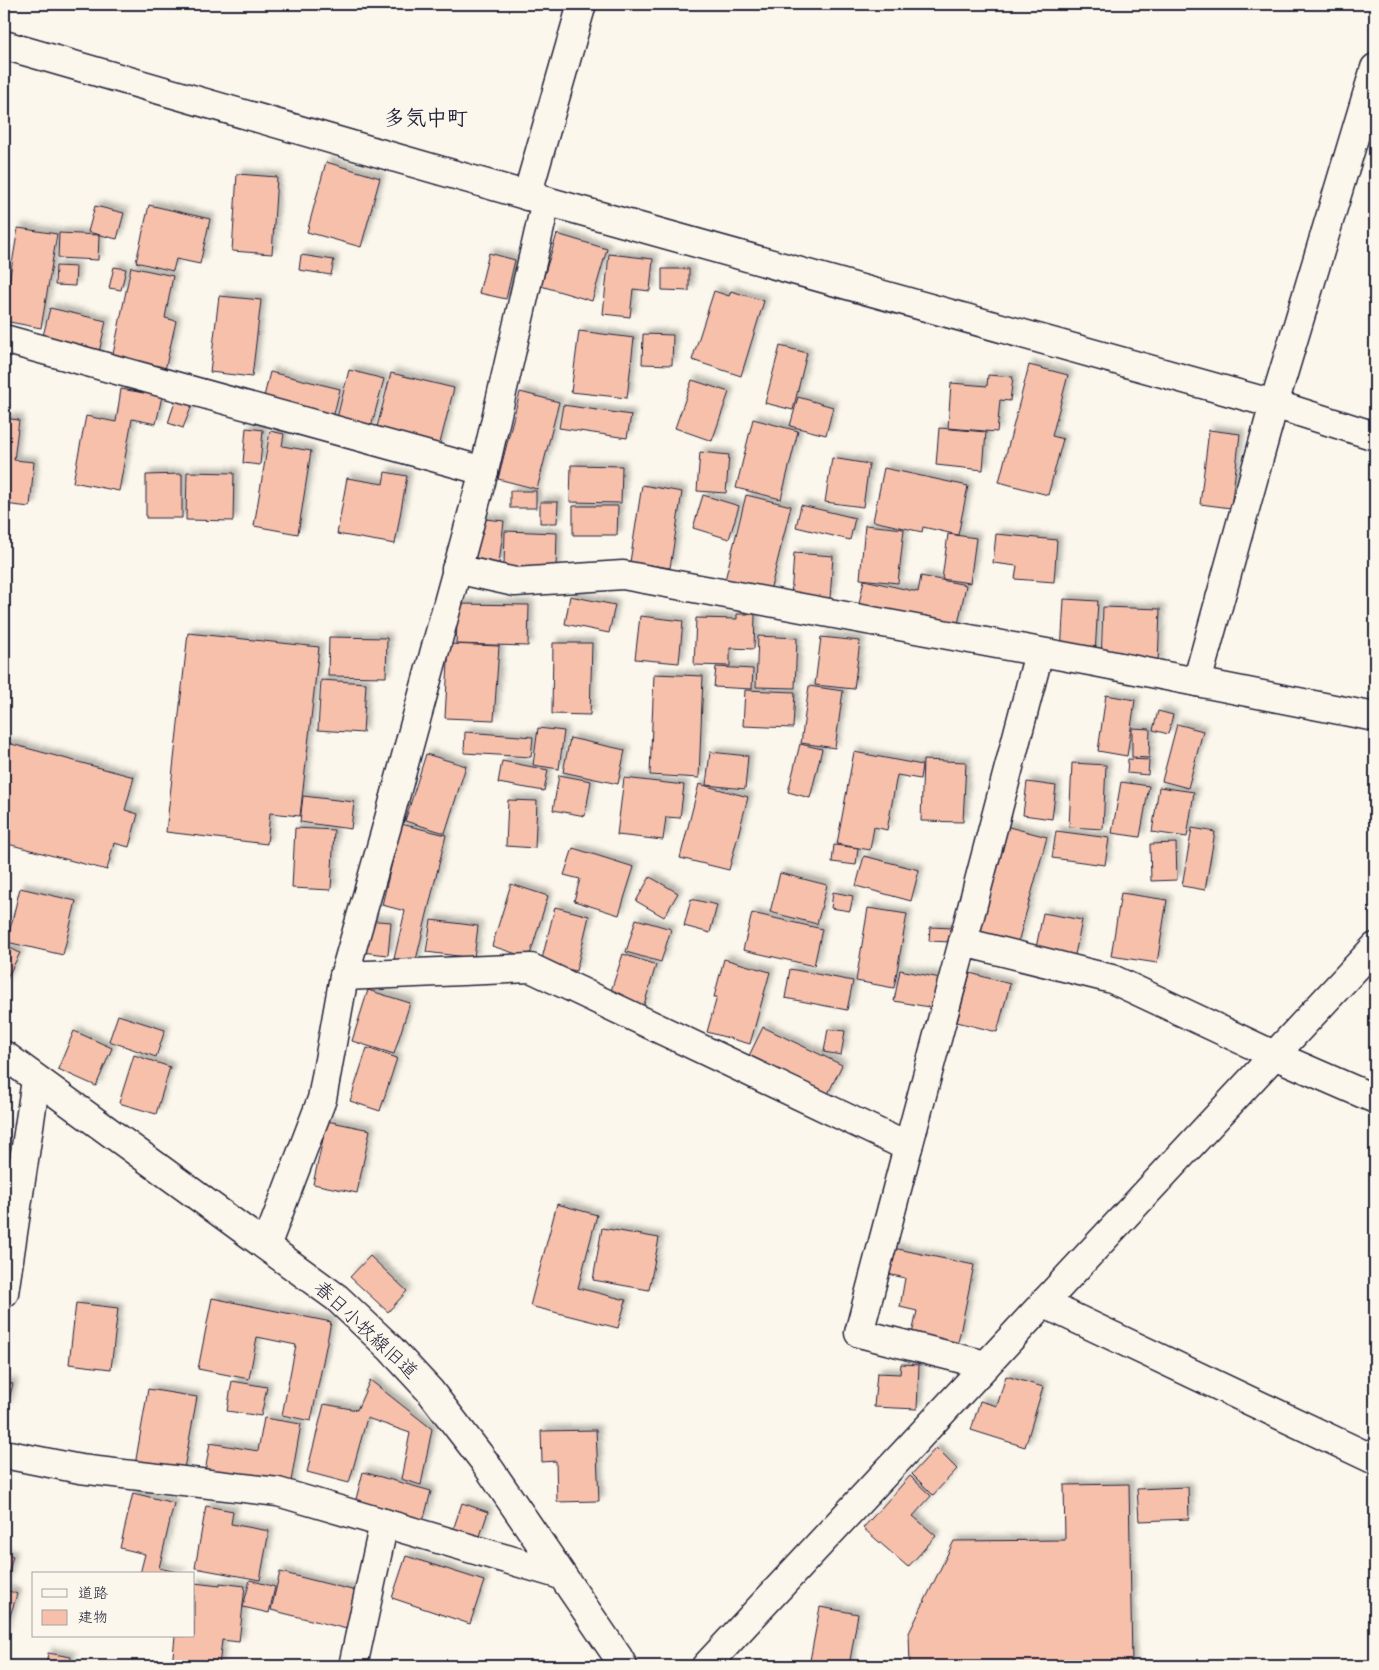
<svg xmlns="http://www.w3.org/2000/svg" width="1379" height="1670" viewBox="0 0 1379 1670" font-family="'Comic Neue','Klee One',sans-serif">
<defs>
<filter id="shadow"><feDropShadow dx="4.5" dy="-4.5" stdDeviation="2.5" flood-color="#0004"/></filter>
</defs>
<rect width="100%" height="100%" fill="#fbf7ec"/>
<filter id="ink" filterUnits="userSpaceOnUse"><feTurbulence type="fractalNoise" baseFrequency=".02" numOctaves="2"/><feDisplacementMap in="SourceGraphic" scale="10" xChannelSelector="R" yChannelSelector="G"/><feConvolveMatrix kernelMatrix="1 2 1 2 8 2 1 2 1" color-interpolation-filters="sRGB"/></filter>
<g filter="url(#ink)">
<g fill="#f7c0ab" stroke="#22223b" filter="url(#shadow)">
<polygon points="326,162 380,178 361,247 307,232"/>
<polygon points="237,174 277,177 272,254 232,251"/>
<polygon points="149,205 210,219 200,264 176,259 173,271 136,262"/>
<polygon points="95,206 124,213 117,239 88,232"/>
<polygon points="18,228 57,234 41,328 4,321 4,312"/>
<polygon points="59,233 99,235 98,260 58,258"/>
<polygon points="557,234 607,249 592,301 541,286"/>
<polygon points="489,253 515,260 506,299 479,293"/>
<polygon points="609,254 653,259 650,291 633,289 630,317 603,314"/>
<polygon points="301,255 334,260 331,275 299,270"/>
<polygon points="56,266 76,267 75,286 55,285"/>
<polygon points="114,267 126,269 121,290 109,288"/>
<polygon points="131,267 173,276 165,318 176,321 165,370 112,359"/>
<polygon points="662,269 689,269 689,291 662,290"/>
<polygon points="714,291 729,296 731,291 764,301 741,376 692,360"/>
<polygon points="219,296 261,300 252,377 210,372"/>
<polygon points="50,308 106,321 98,357 41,344"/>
<polygon points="579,331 634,338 627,398 571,392"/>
<polygon points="643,334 673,335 672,365 642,364"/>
<polygon points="780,346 807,353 793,410 765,403"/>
<polygon points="1029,365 1068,375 1052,436 1063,439 1048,495 999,482"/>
<polygon points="349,370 384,379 370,431 336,422"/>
<polygon points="270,372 340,389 332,422 262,405"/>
<polygon points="391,373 454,388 439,447 376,431"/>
<polygon points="988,375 1013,377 1010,401 1000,400 997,432 948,428 951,383 987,386"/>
<polygon points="692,380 729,392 712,441 675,428"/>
<polygon points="121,389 162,396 156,424 132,419 119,491 73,482 86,416 116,422"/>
<polygon points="520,392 559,402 537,489 498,479"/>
<polygon points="798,397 833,407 826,435 790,426"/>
<polygon points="176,399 192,405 183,428 168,423"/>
<polygon points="563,405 631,415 627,438 559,428"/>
<polygon points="4,418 19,420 14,460 34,462 30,507 4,504"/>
<polygon points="753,419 798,431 781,499 736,488"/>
<polygon points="246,428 263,430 260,465 243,463"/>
<polygon points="939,428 986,432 983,470 936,465"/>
<polygon points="1209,430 1240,434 1231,508 1200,504"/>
<polygon points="270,431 284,434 282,446 311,451 298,534 254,526"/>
<polygon points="700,452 729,455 726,493 697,491"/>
<polygon points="832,458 869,464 863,507 825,502"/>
<polygon points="571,465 622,466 621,503 570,502"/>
<polygon points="884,468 968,486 958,535 923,527 922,532 873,521"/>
<polygon points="187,472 234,473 233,521 186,520"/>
<polygon points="385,472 407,476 395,544 337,534 347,478 383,484"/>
<polygon points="182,474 182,518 146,518 146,475"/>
<polygon points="642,485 682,492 670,568 630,562"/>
<rect x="510" y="491" width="26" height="17"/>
<polygon points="703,495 739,506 729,539 693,528"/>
<polygon points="746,495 791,506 770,591 725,580"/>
<polygon points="540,502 558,502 557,523 540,523"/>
<polygon points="801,505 855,518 850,540 796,527"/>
<polygon points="573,506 618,506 617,535 573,535"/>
<polygon points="475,518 504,521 499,564 470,560"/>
<polygon points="865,525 904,529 898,583 860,579"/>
<polygon points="505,531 557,533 556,569 504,567"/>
<polygon points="948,534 976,538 970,583 942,579"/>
<polygon points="996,534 1057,540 1054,582 1015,579 1017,566 993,563"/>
<polygon points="794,553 833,556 830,599 791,597"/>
<polygon points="921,576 966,585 956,634 858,609 864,580 918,592"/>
<polygon points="570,596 615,605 609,633 565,624"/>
<polygon points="1064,599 1098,601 1095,655 1061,653"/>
<polygon points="458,604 529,605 528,646 456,644"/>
<polygon points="1103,607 1160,609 1158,664 1101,662"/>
<polygon points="737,614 755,614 754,649 730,648 730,666 694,665 696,618 737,619"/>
<polygon points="640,616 683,621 679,663 635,659"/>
<polygon points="188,633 319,647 300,816 270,813 267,844 166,832"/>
<polygon points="758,636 797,638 795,688 756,687"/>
<polygon points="329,637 387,638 386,677 328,676"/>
<polygon points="821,637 860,641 854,689 815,685"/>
<polygon points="553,643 592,643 590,715 552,714"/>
<polygon points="449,644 499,646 494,720 445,718"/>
<polygon points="716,667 753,669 752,689 714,687"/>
<polygon points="654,674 703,676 699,778 650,775"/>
<polygon points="321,680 366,683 363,733 318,730"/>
<polygon points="809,686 843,691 835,748 801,743"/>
<polygon points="745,690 795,692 793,728 743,726"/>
<polygon points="1106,695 1135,700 1127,756 1098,751"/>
<polygon points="1158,711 1173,715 1168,734 1153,730"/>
<polygon points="1177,724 1203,731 1188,788 1162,781"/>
<polygon points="538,728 564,731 559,769 533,765"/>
<polygon points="1132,728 1150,729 1149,758 1132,757"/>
<polygon points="465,732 533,737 531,757 464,753"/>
<polygon points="570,738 625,750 618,784 563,772"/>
<polygon points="4,742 134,777 125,810 138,814 129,847 114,843 107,870 4,843"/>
<polygon points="800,744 822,749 810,798 788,792"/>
<polygon points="710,752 748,756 745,789 706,785"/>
<polygon points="854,752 922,765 920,779 897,775 887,830 874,827 870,850 837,844"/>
<polygon points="426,754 466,766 445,833 405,821"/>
<polygon points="1128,759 1149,760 1148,775 1127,773"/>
<polygon points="923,760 966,762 963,822 921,821"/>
<polygon points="502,761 548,770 544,791 498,783"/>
<polygon points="1072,763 1106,765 1103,829 1069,827"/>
<polygon points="559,775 591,781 585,816 553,810"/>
<polygon points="624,778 684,785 680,818 666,817 663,840 617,835"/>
<polygon points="1027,782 1056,786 1052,819 1023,815"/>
<polygon points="1121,782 1149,786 1140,837 1112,833"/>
<polygon points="699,784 748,797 729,870 680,858"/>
<polygon points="1159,787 1194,792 1187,837 1152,832"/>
<polygon points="303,796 354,802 351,829 300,822"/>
<polygon points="508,800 537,801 535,848 506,846"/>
<polygon points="401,824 446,835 415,964 394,959 405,911 382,905"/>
<polygon points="1005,826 1047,837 1017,946 975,935"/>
<polygon points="295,828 334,830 331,890 292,888"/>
<polygon points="1192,828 1215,832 1205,890 1182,886"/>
<polygon points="1056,831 1109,838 1105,865 1052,858"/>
<polygon points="1176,843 1177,880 1151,881 1150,844"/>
<polygon points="834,845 858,848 856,865 832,862"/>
<polygon points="573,848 634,867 619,915 574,901 580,879 564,875"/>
<polygon points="864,856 919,870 911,901 856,886"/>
<polygon points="780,873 827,885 817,924 770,912"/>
<polygon points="650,877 678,893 664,917 636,901"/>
<polygon points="511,884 548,896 529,958 492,946"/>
<polygon points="20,888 76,901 63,955 7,942"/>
<polygon points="833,892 853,896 850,911 831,908"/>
<polygon points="1121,893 1167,900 1157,963 1111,956"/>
<polygon points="691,899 717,905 710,933 684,926"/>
<polygon points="555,907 589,916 576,971 541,963"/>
<polygon points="868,908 907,914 894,988 856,981"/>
<polygon points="752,913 822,929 814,966 743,950"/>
<polygon points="1043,913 1082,920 1075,955 1036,948"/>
<polygon points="636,919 671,929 661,962 626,952"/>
<polygon points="365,920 391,922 388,955 361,952"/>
<polygon points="431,920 478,926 474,958 426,952"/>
<polygon points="930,927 952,928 951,942 929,941"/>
<polygon points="4,945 20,953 4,984"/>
<polygon points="623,954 656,965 643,1008 609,997"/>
<polygon points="724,959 770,972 750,1044 707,1032 717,997 714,997"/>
<polygon points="790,969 853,981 847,1010 785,998"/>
<polygon points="900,970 940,978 935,1008 894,1001"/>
<polygon points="970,973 1010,984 997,1032 957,1022"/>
<polygon points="368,990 410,1003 394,1054 352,1041"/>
<polygon points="118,1015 165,1030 156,1057 109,1041"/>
<polygon points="763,1027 842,1065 825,1100 746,1062"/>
<polygon points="828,1029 845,1031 841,1055 824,1052"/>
<polygon points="74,1031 112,1048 96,1086 58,1069"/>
<polygon points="367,1048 397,1058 380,1111 350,1101"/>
<polygon points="134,1055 170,1067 156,1114 119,1103"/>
<polygon points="327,1121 370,1130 357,1193 313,1184"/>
<polygon points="557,1204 597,1215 578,1288 626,1300 618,1328 530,1306"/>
<polygon points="602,1228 659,1238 649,1290 593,1280"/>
<polygon points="893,1248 974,1265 958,1343 912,1334 917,1311 900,1307 905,1278 888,1274"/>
<polygon points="370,1256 407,1291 388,1312 350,1277"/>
<polygon points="212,1298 331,1322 311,1421 282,1415 296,1345 257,1337 249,1379 198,1369"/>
<polygon points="76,1303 118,1308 111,1369 69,1364"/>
<polygon points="901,1364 919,1365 917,1409 874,1407 877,1373 900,1374"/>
<polygon points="1006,1376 1043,1387 1025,1447 971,1430 980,1401 997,1406"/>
<polygon points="370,1380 432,1429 421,1485 401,1479 410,1433 367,1418 349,1483 307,1472 324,1404 357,1410"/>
<polygon points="232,1381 267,1387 261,1416 227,1411"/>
<polygon points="4,1382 13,1384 7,1406 4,1405"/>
<polygon points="148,1389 197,1397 183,1474 135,1465"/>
<polygon points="264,1418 301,1424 290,1487 205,1472 210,1443 258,1451"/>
<polygon points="596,1430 599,1501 557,1502 556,1461 542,1462 541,1431"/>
<polygon points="936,1448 957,1469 933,1495 912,1474"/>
<polygon points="363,1472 431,1491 423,1522 355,1503"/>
<polygon points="910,1476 931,1496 913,1516 936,1536 908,1567 863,1528"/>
<polygon points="1129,1484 1132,1666 910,1666 909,1633 954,1541 1065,1540 1064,1485"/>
<polygon points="1188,1487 1189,1519 1139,1521 1137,1489"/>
<polygon points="133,1493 174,1503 159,1568 181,1573 181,1574 140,1574 145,1554 120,1548"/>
<polygon points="462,1503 488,1512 478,1542 452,1533"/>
<polygon points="206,1506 233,1511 231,1524 269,1531 260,1580 195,1568"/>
<polygon points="4,1553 13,1556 5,1586 4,1586"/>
<polygon points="406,1556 484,1581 470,1624 392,1598"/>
<polygon points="280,1572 356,1591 347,1629 271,1610"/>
<polygon points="250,1580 275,1587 269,1613 243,1607"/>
<polygon points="194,1583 220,1586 220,1583 245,1586 239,1642 222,1640 219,1666 172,1666 175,1636 194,1636"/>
<polygon points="4,1589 17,1594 4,1635"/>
<polygon points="820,1607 858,1614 849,1666 809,1666"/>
<polygon points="48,1653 71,1657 70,1666 46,1666"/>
</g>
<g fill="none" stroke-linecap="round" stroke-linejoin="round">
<defs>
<g id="minor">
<polyline points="4,45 546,201 1274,404 1375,436"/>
<polyline points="527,196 582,4"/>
<polyline points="4,339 484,471"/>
<polyline points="456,569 515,582 623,575 1095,662 1375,717"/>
<polyline points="1197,682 1274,404 1375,68"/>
<polyline points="963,942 1039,653"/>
<polyline points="344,976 531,968 908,1147 963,942 1112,979 1274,1055 1375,1099"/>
<polyline points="908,1147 859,1333 986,1365"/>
<polyline points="266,1246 322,1099 344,976 387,826 484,471 546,201"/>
<polyline points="4,1293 36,1080"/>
<polyline points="1043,1303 1375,1460"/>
<polyline points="4,1454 80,1469 278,1492 561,1575"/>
<polyline points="353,1666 384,1523"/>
</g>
<g id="tertiary">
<polyline points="4,1055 337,1298 390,1348 430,1391 484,1461 618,1657 623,1666"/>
<polyline points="706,1666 1375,947"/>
</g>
</defs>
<use href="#minor" stroke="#22223b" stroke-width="31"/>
<use href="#tertiary" stroke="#22223b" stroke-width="31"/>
<use href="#minor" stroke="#fbf7ec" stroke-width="28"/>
<use href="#tertiary" stroke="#fbf7ec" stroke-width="28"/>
</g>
</g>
<g text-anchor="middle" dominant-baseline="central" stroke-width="4" stroke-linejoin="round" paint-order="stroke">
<g font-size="19" fill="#22223b" stroke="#fbf7ec">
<text transform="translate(366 1330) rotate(43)">春日小牧線旧道</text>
</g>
<g font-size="21" font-weight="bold" fill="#22223b" stroke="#fbf7ec">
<text x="426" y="118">多気中町</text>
</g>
</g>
<rect width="1379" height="1670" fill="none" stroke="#fbf7ec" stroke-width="20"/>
<rect x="10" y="10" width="1359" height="1650" fill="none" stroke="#22223b" stroke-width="2" filter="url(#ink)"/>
<rect x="32" y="1572" width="162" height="65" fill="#fbf7ec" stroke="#a4a2a5"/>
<rect x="42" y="1589" width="25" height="8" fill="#fbf7ec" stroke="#a4a2a5"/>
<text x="78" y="1598" font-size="15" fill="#22223b">道路</text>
<rect x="42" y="1610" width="25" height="15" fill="#f7c0ab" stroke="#a4a2a5"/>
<text x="78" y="1622" font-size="15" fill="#22223b">建物</text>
</svg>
